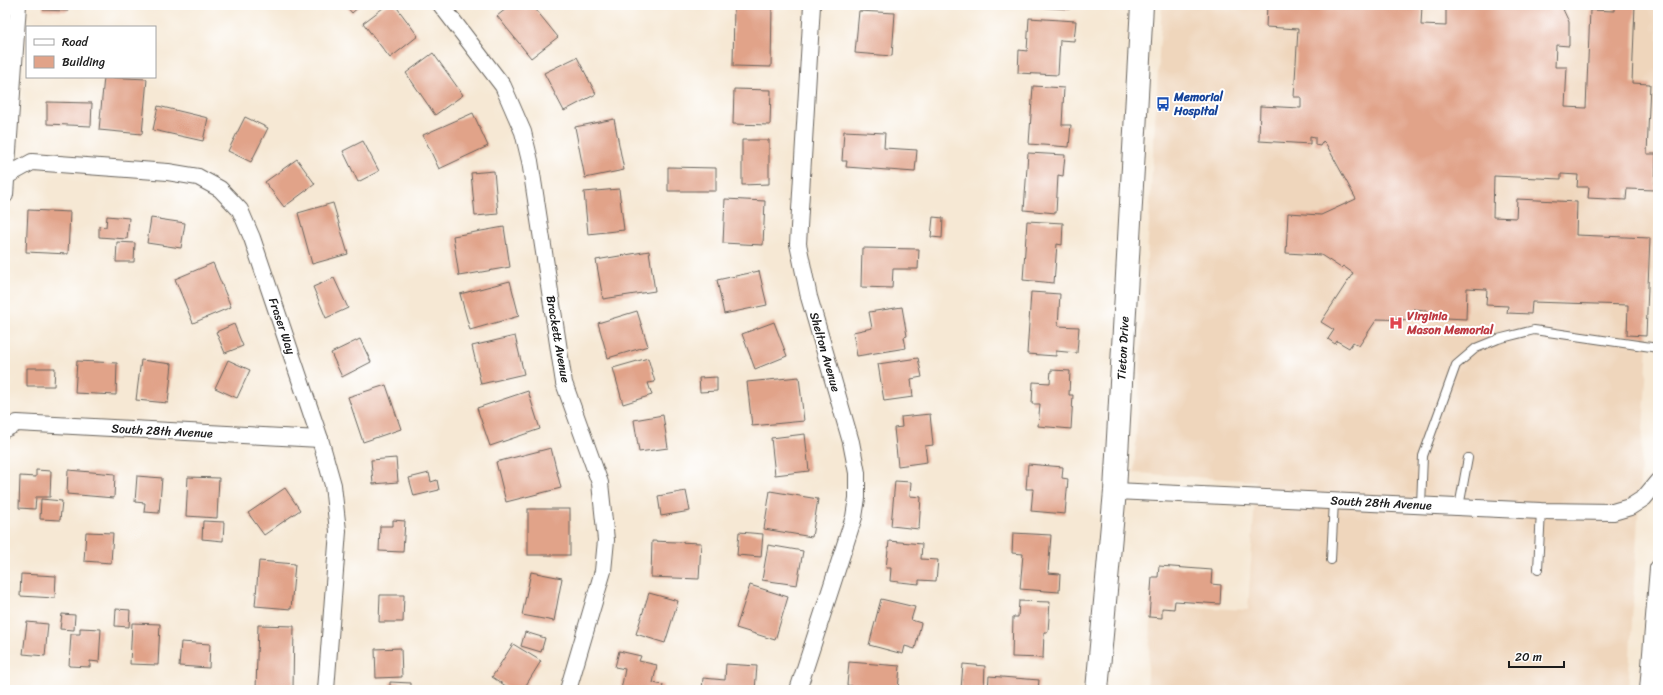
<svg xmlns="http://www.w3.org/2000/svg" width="1663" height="695" viewBox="0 0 1663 695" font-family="Sriracha,sans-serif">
<rect width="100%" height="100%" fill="#fff"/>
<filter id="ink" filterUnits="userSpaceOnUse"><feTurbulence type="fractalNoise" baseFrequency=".025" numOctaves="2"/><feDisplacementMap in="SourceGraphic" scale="8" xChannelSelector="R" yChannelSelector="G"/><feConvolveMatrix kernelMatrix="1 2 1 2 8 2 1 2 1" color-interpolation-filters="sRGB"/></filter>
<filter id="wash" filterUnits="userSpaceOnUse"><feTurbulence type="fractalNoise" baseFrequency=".012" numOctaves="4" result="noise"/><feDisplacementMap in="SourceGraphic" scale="16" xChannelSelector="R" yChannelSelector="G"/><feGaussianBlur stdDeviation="0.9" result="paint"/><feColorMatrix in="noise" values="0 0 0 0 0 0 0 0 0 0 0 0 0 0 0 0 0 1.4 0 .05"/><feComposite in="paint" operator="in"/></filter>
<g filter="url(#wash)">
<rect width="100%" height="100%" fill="#f6e8d4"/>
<polygon fill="#efd6bc" points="1162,5 1658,5 1658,173 1628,690 1147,690 1152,605 1248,610 1256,481 1134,473"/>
<g id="blocks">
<g fill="#e1a389">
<polygon points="43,5 68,5 68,11 43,10"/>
<polygon points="345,5 361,5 352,13"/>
<polygon points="387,5 395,5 418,36 390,58 363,23"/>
<polygon points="511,5 532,5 558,37 531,58 497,16"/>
<polygon points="608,5 621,5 621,9 607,8"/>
<polygon points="734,5 772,5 771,67 733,66"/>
<polygon points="1035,5 1070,5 1070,9 1034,7"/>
<polygon points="1267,5 1422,5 1421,25 1446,26 1446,5 1561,5 1569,22 1569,46 1556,45 1555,67 1567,67 1565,107 1586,108 1590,10 1614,11 1614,5 1635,5 1632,83 1650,84 1647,154 1656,154 1655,190 1627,189 1626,200 1588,198 1589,187 1577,187 1578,175 1561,174 1561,179 1494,176 1493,217 1516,218 1517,199 1577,202 1576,235 1650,238 1646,336 1627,335 1628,305 1532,302 1531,314 1507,313 1508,306 1486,305 1487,289 1467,288 1466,319 1426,317 1426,310 1413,309 1413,320 1377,319 1359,346 1353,342 1349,348 1337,341 1335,344 1328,339 1334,330 1321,322 1353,273 1343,266 1341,268 1321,255 1286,253 1288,213 1321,215 1356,199 1326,144 1323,141 1320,146 1315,145 1315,137 1310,136 1310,144 1259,141 1260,106 1301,108 1301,97 1294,97 1298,29 1266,27"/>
<polygon points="859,11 895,13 892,56 855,53"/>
<polygon points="1029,18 1076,21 1074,41 1060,40 1058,75 1018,73 1019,50 1027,51"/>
<polygon points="433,53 463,95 435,115 406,73"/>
<polygon points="577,57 596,94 564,111 544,73"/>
<polygon points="104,77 147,79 142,134 99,130"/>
<polygon points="1033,86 1064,88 1062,125 1071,125 1069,147 1029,144"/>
<polygon points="734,89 771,90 770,125 733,124"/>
<polygon points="47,102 92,103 91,126 47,124"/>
<polygon points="158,106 208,118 203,141 153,130"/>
<polygon points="473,113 488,146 439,169 423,135"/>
<polygon points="245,117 268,128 251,162 228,151"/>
<polygon points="614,119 624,170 585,178 575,127"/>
<polygon points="844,131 885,133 884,148 917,150 915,172 846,167 847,161 842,161"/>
<polygon points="742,140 769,140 769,184 742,185"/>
<polygon points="363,141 379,171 358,182 343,151"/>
<polygon points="1028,153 1065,155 1063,176 1058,175 1056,213 1024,210"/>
<polygon points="297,159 315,184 284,207 265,182"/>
<polygon points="668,167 716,168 716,191 668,191"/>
<polygon points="494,171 498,214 475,216 471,173"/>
<polygon points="619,189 624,230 588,234 584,192"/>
<polygon points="725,199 765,201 763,245 723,243"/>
<polygon points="333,203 348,254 312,264 298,213"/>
<polygon points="28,210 70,212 68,254 26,252"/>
<polygon points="107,216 129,218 127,239 99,237 99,226 106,227"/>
<polygon points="933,217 943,218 942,238 931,237"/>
<polygon points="151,218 185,223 181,248 147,243"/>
<polygon points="1027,221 1063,223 1062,245 1057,244 1054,283 1023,280"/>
<polygon points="504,227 510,267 459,276 453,236"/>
<polygon points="117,242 135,243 134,262 116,262"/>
<polygon points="862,248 919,249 918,269 893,269 892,288 861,287"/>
<polygon points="649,251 655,291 603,299 596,260"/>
<polygon points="213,263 231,307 193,323 175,279"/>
<polygon points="759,271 767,305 724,314 717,280"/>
<polygon points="334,278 348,308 326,318 313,287"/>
<polygon points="510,281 519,316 470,330 460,294"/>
<polygon points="1031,292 1060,294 1058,326 1079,327 1077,353 1056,351 1056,356 1027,354"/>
<polygon points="902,307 907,336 904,337 906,348 857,356 853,332 872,328 869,312"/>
<polygon points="637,311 648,346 608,358 598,323"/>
<polygon points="774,322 787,356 755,369 742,334"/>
<polygon points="234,324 243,346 225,353 216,332"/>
<polygon points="515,336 524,374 481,384 472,346"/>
<polygon points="360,339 371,362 342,377 331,353"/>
<polygon points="648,358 655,382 648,383 652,395 623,404 613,368"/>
<polygon points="918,358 922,377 911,379 913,397 884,401 878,364"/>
<polygon points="141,360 172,364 168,403 136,400"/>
<polygon points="228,360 250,370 237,398 215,388"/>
<polygon points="77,361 117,363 116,395 75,393"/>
<polygon points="27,368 55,368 54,386 27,386"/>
<polygon points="1051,370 1070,371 1069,395 1073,395 1071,429 1038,426 1040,404 1032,404 1033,382 1050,383"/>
<polygon points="717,377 717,391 700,392 699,378"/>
<polygon points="799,377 804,421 752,426 747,382"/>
<polygon points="386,385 401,429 363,442 348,397"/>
<polygon points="528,391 540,429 490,446 477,408"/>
<polygon points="930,414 933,445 925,446 927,462 898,466 894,428 902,427 901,417"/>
<polygon points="663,415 668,448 639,452 634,420"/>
<polygon points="805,434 809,471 775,475 771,438"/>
<polygon points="551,448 561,488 506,502 496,462"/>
<polygon points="396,458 398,482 373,484 371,460"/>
<polygon points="1028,464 1063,467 1062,478 1068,479 1065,514 1031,511 1033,489 1026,489"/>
<polygon points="36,470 51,471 50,497 36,497 35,509 19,508 20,476 36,477"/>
<polygon points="68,470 115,474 114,498 67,494"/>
<polygon points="429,473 431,482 437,480 439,490 414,496 409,478"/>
<polygon points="137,476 162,478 159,513 144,512 145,503 135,502"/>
<polygon points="188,477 219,478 217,518 186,516"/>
<polygon points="895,481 911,482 910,496 921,497 919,529 891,526"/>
<polygon points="285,488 300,510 264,535 248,513"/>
<polygon points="686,491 690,511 661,516 658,496"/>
<polygon points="770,491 818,499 812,537 764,529"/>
<polygon points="41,499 62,501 60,520 40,519"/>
<rect x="528" y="509" width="42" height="46"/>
<polygon points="393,520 405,521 403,552 379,551 380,526 393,526"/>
<polygon points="203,521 224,522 223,541 202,539"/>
<polygon points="86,532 113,533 111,563 84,561"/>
<polygon points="739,532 763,534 761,557 737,555"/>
<polygon points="1013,533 1051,535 1048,573 1060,574 1059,592 1020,589 1023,554 1012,553"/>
<polygon points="652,541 701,543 699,579 651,577"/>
<polygon points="889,541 922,544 921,559 938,560 936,581 919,580 919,584 890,581 891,568 886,568"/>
<polygon points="768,545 803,551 797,585 762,580"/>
<polygon points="259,561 295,564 291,609 255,606"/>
<polygon points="1159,566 1212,570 1211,584 1221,585 1220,604 1175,601 1174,609 1162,608 1162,618 1149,617 1152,577 1158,577"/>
<polygon points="531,572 562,578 554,621 522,615"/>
<polygon points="21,574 56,576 55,598 20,596"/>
<polygon points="750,585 788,597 775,640 736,628"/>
<polygon points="649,593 678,601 665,643 636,634"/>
<polygon points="380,595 404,595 403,622 379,622"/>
<polygon points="881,599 915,607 911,620 921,623 915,649 905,646 903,654 869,645"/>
<polygon points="1019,601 1050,602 1048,632 1044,632 1043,658 1012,657 1013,617 1018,617"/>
<polygon points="116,609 130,610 129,627 115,626"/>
<polygon points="62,614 75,615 74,630 60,629"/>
<polygon points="27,622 48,624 45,656 23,654"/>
<polygon points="132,623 160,624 158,665 130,664"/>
<polygon points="258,625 294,626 293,689 256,689"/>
<polygon points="80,628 101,629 99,662 90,661 90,667 69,666 71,634 80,634"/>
<polygon points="525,632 545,638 541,652 521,646"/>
<polygon points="181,642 210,644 209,668 179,666"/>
<polygon points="513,644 541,661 523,690 512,690 492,677"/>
<polygon points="401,648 402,677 376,678 375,649"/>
<polygon points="619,651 641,656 639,661 657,665 653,683 663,685 662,690 621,690 625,669 615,667"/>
<polygon points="849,662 900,666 898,690 852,690 852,686 847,685"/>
<polygon points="726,664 757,666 755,690 702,690 703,678 725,680"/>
<polygon points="963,664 985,666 984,690 961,689"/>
<polygon points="989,676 1039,680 1038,690 988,690"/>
<polygon points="390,682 411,683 411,690 390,690"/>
</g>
</g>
</g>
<g filter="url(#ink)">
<use href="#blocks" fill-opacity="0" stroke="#68635c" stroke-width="1"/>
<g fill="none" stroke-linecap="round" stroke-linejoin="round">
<defs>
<g id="service">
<polyline points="1421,505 1423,456 1456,365 1476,348 1498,339 1534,330 1658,348"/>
<polyline points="1459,507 1468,458"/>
<polyline points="1331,560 1334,501"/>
<polyline points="1538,569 1541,511"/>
</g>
<g id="minor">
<polyline points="441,5 503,86 523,132 530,161 564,383 600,483 606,540 603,571 568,690"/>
<polyline points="5,177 32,162 168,172 198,177 220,189 240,210 252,238 320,439 333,485 338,531 326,690"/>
<polyline points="5,195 18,5"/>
<polyline points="5,429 17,423 320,439"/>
<polyline points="1115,491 1541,511 1613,512 1630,507 1644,498 1658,481"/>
<polyline points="798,690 854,517 857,498 857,473 851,442 809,297 798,244 812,5"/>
<polyline points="1648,690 1658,568"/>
</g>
<polyline id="secondary" points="1097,690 1115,491 1142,5"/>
</defs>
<use href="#service" stroke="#68635c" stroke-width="10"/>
<use href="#minor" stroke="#68635c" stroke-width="18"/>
<use href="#secondary" stroke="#68635c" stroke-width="24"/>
<use href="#service" stroke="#fff" stroke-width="8"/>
<use href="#minor" stroke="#fff" stroke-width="16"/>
<use href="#secondary" stroke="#fff" stroke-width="22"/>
</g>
</g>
<defs>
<symbol id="bus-bare" viewBox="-9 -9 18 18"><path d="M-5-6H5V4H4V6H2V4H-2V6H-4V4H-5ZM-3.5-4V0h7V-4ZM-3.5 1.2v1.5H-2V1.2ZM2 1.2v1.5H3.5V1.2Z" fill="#1a4fb4" stroke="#fff" stroke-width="2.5" paint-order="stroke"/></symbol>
<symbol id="hospital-bare" viewBox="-9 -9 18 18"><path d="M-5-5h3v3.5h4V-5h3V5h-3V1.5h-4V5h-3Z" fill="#e0444e" stroke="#fff" stroke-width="2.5" paint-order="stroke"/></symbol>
</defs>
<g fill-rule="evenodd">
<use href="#bus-bare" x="1153" y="94" width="20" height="20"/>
<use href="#hospital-bare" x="1386" y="313" width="20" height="20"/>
</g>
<g text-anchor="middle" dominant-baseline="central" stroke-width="4" stroke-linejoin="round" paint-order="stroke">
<g font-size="12" font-weight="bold" fill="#164399" stroke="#fff" text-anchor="start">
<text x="1174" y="97">Memorial<tspan x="1174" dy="14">Hospital</tspan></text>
</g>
<g font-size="12" font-weight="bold" fill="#be3a42" stroke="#fff" text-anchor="start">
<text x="1407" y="316">Virginia<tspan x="1407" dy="14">Mason Memorial</tspan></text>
</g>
<g font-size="12" fill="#1c1c1c" stroke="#fff">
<text transform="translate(282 326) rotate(71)">Fraser Way</text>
<text transform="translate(558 339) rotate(80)">Brackett Avenue</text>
<text transform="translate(1123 348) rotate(-87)">Tieton Drive</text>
<text transform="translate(825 352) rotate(74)">Shelton Avenue</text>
<text transform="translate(162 431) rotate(3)">South 28th Avenue</text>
<text transform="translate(1381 503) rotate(3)">South 28th Avenue</text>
</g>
</g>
<rect width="1663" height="695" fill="none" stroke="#fff" stroke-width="20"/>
<rect x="26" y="26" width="130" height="52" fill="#ffffff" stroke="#a4a4a4"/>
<rect x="34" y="39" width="20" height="6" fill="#ffffff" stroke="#a4a4a4"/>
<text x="62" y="46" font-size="12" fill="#1c1c1c">Road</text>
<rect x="34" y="56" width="20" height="12" fill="#e1a389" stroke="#a4a4a4"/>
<text x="62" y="66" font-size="12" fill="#1c1c1c">Building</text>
<path d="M1509 661v6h55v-6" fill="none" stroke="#1c1c1c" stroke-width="2"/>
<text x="1515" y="661" font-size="12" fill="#1c1c1c" stroke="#ffffff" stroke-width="3" paint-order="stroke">20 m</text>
</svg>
